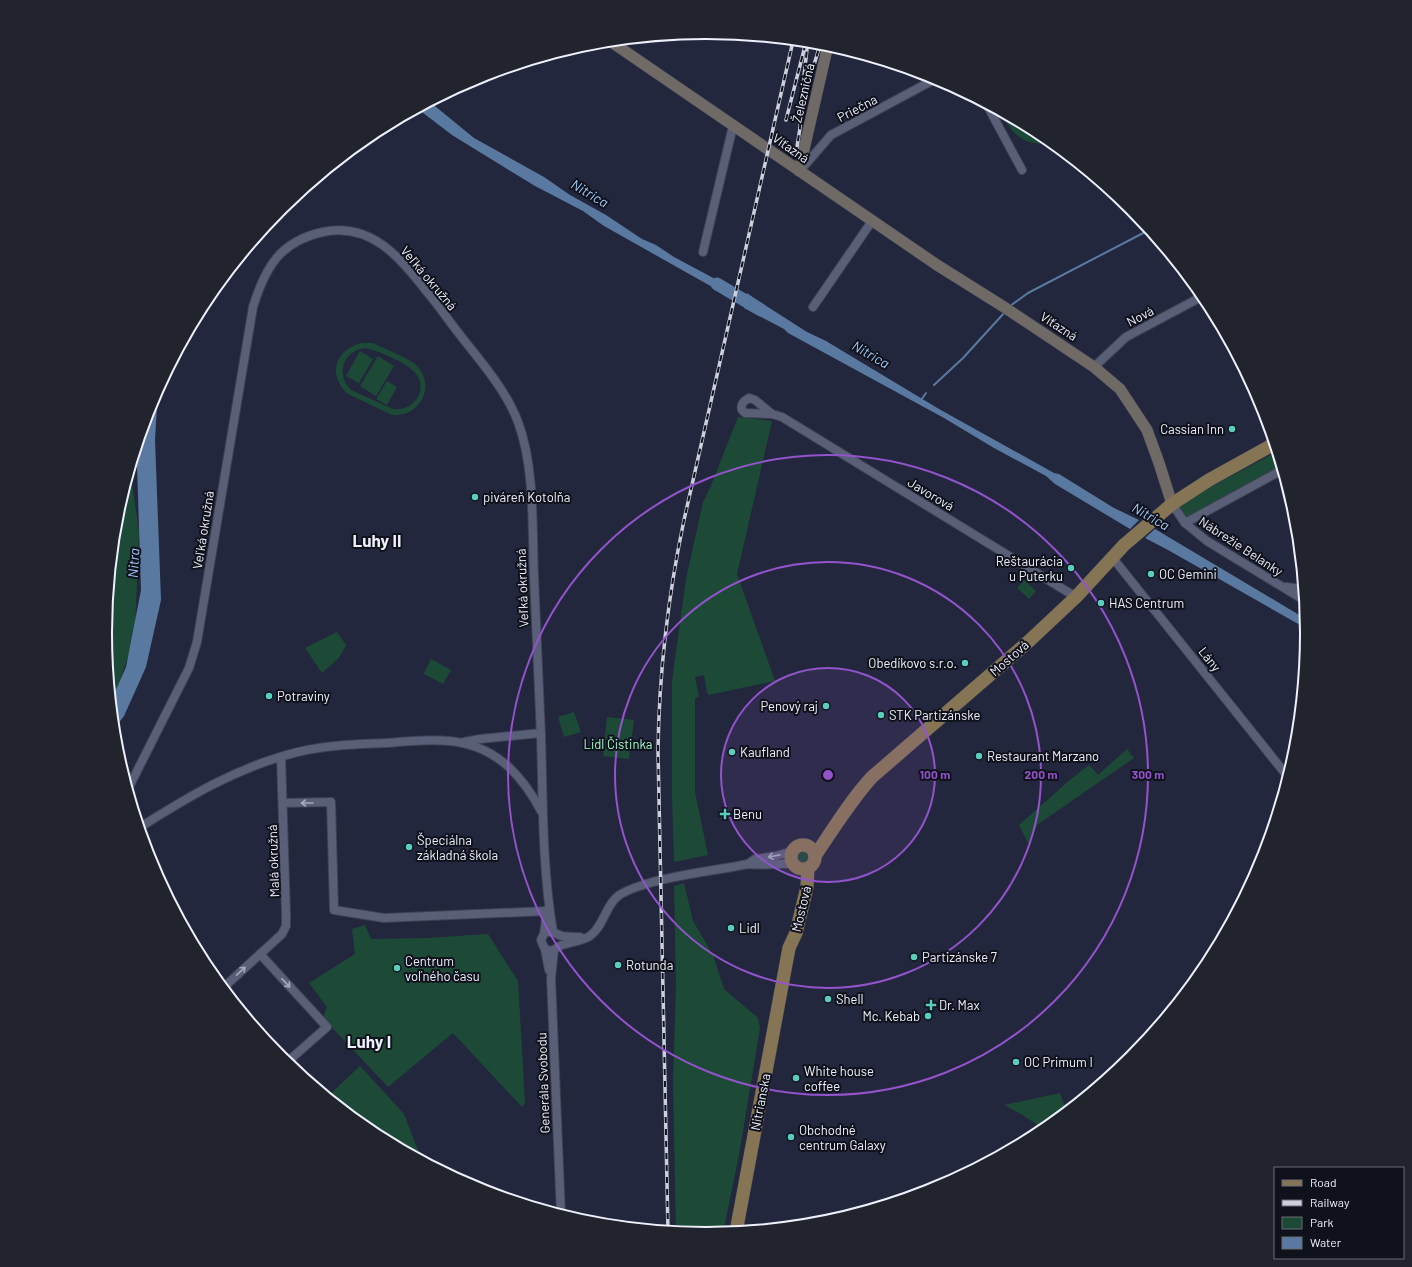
<svg xmlns="http://www.w3.org/2000/svg" width="1412" height="1267" viewBox="0 0 1412 1267" font-family="Barlow,sans-serif">
<rect width="100%" height="100%" fill="#23273d"/>
<g fill="#1c4a36" fill-rule="evenodd">
<path d="M1001 112 1040 133 1051 142C1025 148 1011 134 1001 112Z"/>
<path d="M361 343H372L377 345C387 350 409 358 416 365 437 385 420 418 392 415L348 394C327 375 335 350 361 343ZM363 348C375 348 411 365 417 375 428 392 412 412 393 409L351 390C336 375 342 353 363 348Z"/>
<polygon points="360,351 373,359 359,383 346,376"/>
<polygon points="378,356 394,366 376,396 360,386"/>
<polygon points="387,381 397,387 387,405 376,399"/>
<polygon points="738,417 772,421 737,574 775,681 709,695 707,692 704,675 695,677 699,697 695,698 695,792 708,855 674,862 672,800 672,681 686,579 703,502 710,488"/>
<polygon points="1276,452 1281,467 1186,519 1177,505"/>
<polygon points="130,469 139,532 135,635 112,705 105,633 116,516"/>
<polygon points="1024,580 1036,591 1029,599 1017,588"/>
<polygon points="337,632 346,645 339,658 322,673 305,648"/>
<polygon points="431,659 451,670 443,684 424,674"/>
<polygon points="574,712 581,732 564,737 558,717"/>
<polygon points="607,717 634,720 629,759 603,756"/>
<polygon points="1127,749 1134,758 1037,825 1029,845 1019,825 1071,779 1089,765 1098,775"/>
<circle cx="803" cy="857" r="8"/>
<polygon points="684,883 693,921 713,955 724,989 758,1018 760,1028 739,1155 723,1233 706,1235 676,1232 673,1083 676,983 674,886"/>
<polygon points="365,925 371,939 426,938 488,934 518,981 525,1103 522,1107 453,1033 388,1087 323,1018 327,1007 309,983 355,954 352,929"/>
<polygon points="360,1066 404,1114 422,1161 372,1133 327,1097"/>
<polygon points="1060,1093 1067,1112 1045,1130 1021,1114 1004,1105"/>
</g>
<g fill="#5979a1">
<polygon points="430,102 474,138 544,177 570,195 606,215 642,239 656,245 674,257 732,288 730,297 604,226 583,211 535,186 452,135 418,109"/>
<polygon points="747,293 754,298 807,332 826,341 939,409 1054,473 1059,474 1114,508 1139,520 1130,529 1055,484 1046,476 994,448 944,418 788,333 784,329 744,308"/>
<path d="M158 389 155 440 161 600 146 667 124 716 114 729 111 701 126 667 141 590 137 464C138 438 146 412 158 389Z"/>
<polygon points="1155,529 1306,619 1307,629 1168,550 1145,538"/>
</g>
<g fill="none" stroke-linecap="round" stroke-linejoin="round">
<g stroke="#5979a1" stroke-width="2">
<polyline points="1010,306 1028,293 1149,230"/>
<polyline points="934,385 963,358 1005,312"/>
<polyline points="921,400 926,393"/>
</g>
<polyline stroke="#5979a1" stroke-width="13" points="717,284 761,310"/>
<defs>
<g id="street">
<polyline points="987,105 1022,170"/>
<polyline points="800,171 831,135 937,78"/>
<polyline points="703,252 733,126"/>
<polyline points="813,307 872,221"/>
<polyline points="1094,367 1126,337 1203,296"/>
<path d="M772 414 745 413 742 410C740 404 744 401 749 398L755 400 772 414 782 417 1076 597"/>
<polyline points="1172,504 1185,523 1207,541 1304,600"/>
<polyline points="1185,523 1282,470"/>
<polyline points="1112,557 1288,777"/>
<polyline points="1286,587 1303,589"/>
<polyline points="464,742 480,739 541,733"/>
<path d="M128 789 189 668 197 642 253 307C265 268 280 241 323 232 371 222 401 258 427 292 439 306 449 321 460 335 481 362 506 390 518 422 535 467 532 528 534 576 536 629 539 683 541 736 543 801 542 867 553 932"/>
<polyline points="283,803 331,802 334,910 384,918 547,911"/>
<path d="M139 828C189 796 240 766 298 752 327 745 359 744 388 743 408 741 429 739 449 741 494 745 521 773 541 811"/>
<polyline points="748,864 755,859 776,856 793,851"/>
<polyline points="547,910 544,934 541,940 542,943 545,949 549,970"/>
<path d="M549 932C555 931 557 935 562 936 568 937 574 937 580 937"/>
<path d="M545 949C553 953 555 948 562 945 571 942 582 941 590 936 604 926 605 906 618 896 626 890 637 887 646 884 679 874 714 871 748 864 763 866 778 863 794 864"/>
<polyline points="554,950 551,978 561,1215"/>
<polyline points="260,954 327,1027 286,1063"/>
<polyline points="223,988 282,934 286,926 286,913 281,757"/>
</g>
<g id="secondary">
<polyline points="610,41 937,265 1004,307 1094,367 1120,389 1147,430 1159,463 1172,504"/>
<polyline points="799,171 828,45"/>
</g>
<g id="primary">
<circle cx="803" cy="857" r="12"/>
<path d="M815 856C833 829 851 800 872 777L1028 642 1076 597 1124 545 1172 504 1209 480 1274 444"/>
<polyline points="736,1232 789,948 796,933 807,887 808,868"/>
</g>
</defs>
<use href="#street" stroke="#3e4253" stroke-width="10"/>
<use href="#secondary" stroke="#3e4253" stroke-width="12"/>
<use href="#primary" stroke="#3e4253" stroke-width="14"/>
<use href="#street" stroke="#5a5f78" stroke-width="8"/>
<use href="#secondary" stroke="#706a66" stroke-width="11"/>
<use href="#primary" stroke="#867554" stroke-width="13"/>
<defs>
<g id="rail">
<polyline points="806,91 820,45"/>
<polyline points="786,120 806,42"/>
<polyline points="796,153 800,128 803,85 807,49"/>
<path d="M668 1231 658 751C659 673 668 596 684 520L793 41"/>
</g>
</defs>
<use href="#rail" stroke="#cccfdd" stroke-width="3.5"/>
<use href="#rail" stroke="#0f111b" stroke-width="2" stroke-dasharray="6" stroke-linecap="butt"/>
</g>
<defs><path id="oneway-shaft" d="M-6 0H5M1.5-3L5.5 0L1.5 3" fill="none" stroke-width="1.6" stroke-linecap="round" stroke-linejoin="round"/></defs>
<g stroke="#a4a8ba">
<use href="#oneway-shaft" transform="translate(307 803) rotate(180)"/>
<use href="#oneway-shaft" transform="translate(774 856) rotate(169)"/>
<use href="#oneway-shaft" transform="translate(241 971) rotate(-43)"/>
<use href="#oneway-shaft" transform="translate(286 983) rotate(47)"/>
</g>
<circle cx="828" cy="775" r="107" fill="#9253cb" fill-opacity=".12"/>
<g fill="none" stroke="#9253cb" stroke-width="2">
<circle cx="828" cy="775" r="107"/>
<circle cx="828" cy="775" r="213"/>
<circle cx="828" cy="775" r="320"/>
</g>
<g fill="#5acebd" stroke="#0f111b" stroke-width="1.5">
<circle cx="1232" cy="429" r="4"/>
<circle cx="475" cy="497" r="4"/>
<circle cx="1071" cy="568" r="4"/>
<circle cx="1151" cy="574" r="4"/>
<circle cx="1101" cy="603" r="4"/>
<circle cx="965" cy="663" r="4"/>
<circle cx="269" cy="696" r="4"/>
<circle cx="826" cy="706" r="4"/>
<circle cx="881" cy="715" r="4"/>
<circle cx="732" cy="752" r="4"/>
<circle cx="979" cy="756" r="4"/>
<path d="M723 808h4v4h4v4h-4v4h-4v-4h-4v-4h4z"/>
<circle cx="409" cy="847" r="4"/>
<circle cx="731" cy="928" r="4"/>
<circle cx="914" cy="957" r="4"/>
<circle cx="618" cy="965" r="4"/>
<circle cx="397" cy="968" r="4"/>
<circle cx="828" cy="999" r="4"/>
<path d="M929 999h4v4h4v4h-4v4h-4v-4h-4v-4h4z"/>
<circle cx="928" cy="1016" r="4"/>
<circle cx="1016" cy="1062" r="4"/>
<circle cx="796" cy="1078" r="4"/>
<circle cx="791" cy="1137" r="4"/>
</g>
<g text-anchor="middle" dominant-baseline="central" stroke-width="4" stroke-linejoin="round" paint-order="stroke">
<g font-size="13" fill="#eef1fd" stroke="#0f111b">
<text transform="translate(803 93) rotate(-77)">Železničná</text>
<text transform="translate(857 108) rotate(-28)">Priečna</text>
<text transform="translate(791 148) rotate(35)">Víťazná</text>
<text transform="translate(429 278) rotate(50)">Veľká okružná</text>
<text transform="translate(1140 316) rotate(-28)">Nová</text>
<text transform="translate(1059 326) rotate(33)">Víťazná</text>
<text transform="translate(931 494) rotate(31)">Javorová</text>
<text transform="translate(203 530) rotate(-81)">Veľká okružná</text>
<text transform="translate(1241 546) rotate(33)">Nábrežie Belanky</text>
<text transform="translate(522 588) rotate(-92)">Veľká okružná</text>
<text transform="translate(1009 658) rotate(-41)">Mostová</text>
<text transform="translate(1210 659) rotate(51)">Lány</text>
<text transform="translate(273 861) rotate(-92)">Malá okružná</text>
<text transform="translate(801 909) rotate(-77)">Mostová</text>
<text transform="translate(543 1083) rotate(-92)">Generála Svobodu</text>
<text transform="translate(760 1102) rotate(-79)">Nitrianska</text>
</g>
<g font-size="13" fill="#eef1fd" stroke="#0f111b" text-anchor="start">
<text x="1224" y="429" text-anchor="end">Cassian Inn</text>
<text x="483" y="497">piváreň Kotolňa</text>
<text x="1063" y="561" text-anchor="end">Reštaurácia<tspan x="1063" dy="15">u Puterku</tspan></text>
<text x="1159" y="574">OC Gemini</text>
<text x="1109" y="603">HAS Centrum</text>
<text x="957" y="663" text-anchor="end">Obedíkovo s.r.o.</text>
<text x="277" y="696">Potraviny</text>
<text x="818" y="706" text-anchor="end">Penový raj</text>
<text x="889" y="715">STK Partizánske</text>
<text x="740" y="752">Kaufland</text>
<text x="987" y="756">Restaurant Marzano</text>
<text x="733" y="814">Benu</text>
<text x="417" y="840">Špeciálna<tspan x="417" dy="15">základná škola</tspan></text>
<text x="739" y="928">Lidl</text>
<text x="922" y="957">Partizánske 7</text>
<text x="405" y="961">Centrum<tspan x="405" dy="15">voľného času</tspan></text>
<text x="626" y="965">Rotunda</text>
<text x="836" y="999">Shell</text>
<text x="939" y="1005">Dr. Max</text>
<text x="920" y="1016" text-anchor="end">Mc. Kebab</text>
<text x="1024" y="1062">OC Primum I</text>
<text x="804" y="1071">White house<tspan x="804" dy="15">coffee</tspan></text>
<text x="799" y="1130">Obchodné<tspan x="799" dy="15">centrum Galaxy</tspan></text>
</g>
<g font-size="13" fill="#a4fad0" stroke="#0f111b">
<text x="618" y="744">Lidl Čistinka</text>
</g>
<g font-size="14" font-style="italic" fill="#a1cafa" stroke="#0f111b">
<text transform="translate(590 193) rotate(31)">Nitrica</text>
<text transform="translate(871 354) rotate(30)">Nitrica</text>
<text transform="translate(1151 516) rotate(30)">Nitrica</text>
<text transform="translate(133 563) rotate(-87)">Nitra</text>
</g>
<g font-size="17" font-weight="bold" fill="#eef1fd" stroke="#0f111b">
<text x="377" y="540">Luhy II</text>
<text x="369" y="1041">Luhy I</text>
</g>
</g>
<path d="M0 0H1412V1267H0ZM112 633a594 594 0 1 1 1188 0a594 594 0 1 1-1188 0Z" fill="#21232d" fill-rule="evenodd"/>
<path fill="none" stroke="#eef1fd" stroke-width="2" d="M112 633a594 594 0 1 1 1188 0a594 594 0 1 1-1188 0Z"/>
<circle cx="828" cy="775" r="6" fill="#9253cb" stroke="#0f111b" stroke-width="2"/>
<g font-size="12" text-anchor="middle" font-weight="bold" fill="#9253cb" stroke="#0f111b" stroke-width="4" stroke-linejoin="round" paint-order="stroke">
<text x="935" y="779">100 m</text>
<text x="1041" y="779">200 m</text>
<text x="1148" y="779">300 m</text>
</g>
<rect x="1274" y="1167" width="130" height="92" fill="#0f111b" stroke="#686b75"/>
<rect x="1282" y="1180" width="20" height="6" fill="#867554" stroke="#686b75"/>
<text x="1310" y="1187" font-size="12" fill="#eef1fd">Road</text>
<rect x="1282" y="1200" width="20" height="6" fill="#cccfdd" stroke="#686b75"/>
<text x="1310" y="1207" font-size="12" fill="#eef1fd">Railway</text>
<rect x="1282" y="1217" width="20" height="12" fill="#1c4a36" stroke="#686b75"/>
<text x="1310" y="1227" font-size="12" fill="#eef1fd">Park</text>
<rect x="1282" y="1237" width="20" height="12" fill="#5979a1" stroke="#686b75"/>
<text x="1310" y="1247" font-size="12" fill="#eef1fd">Water</text>
</svg>
